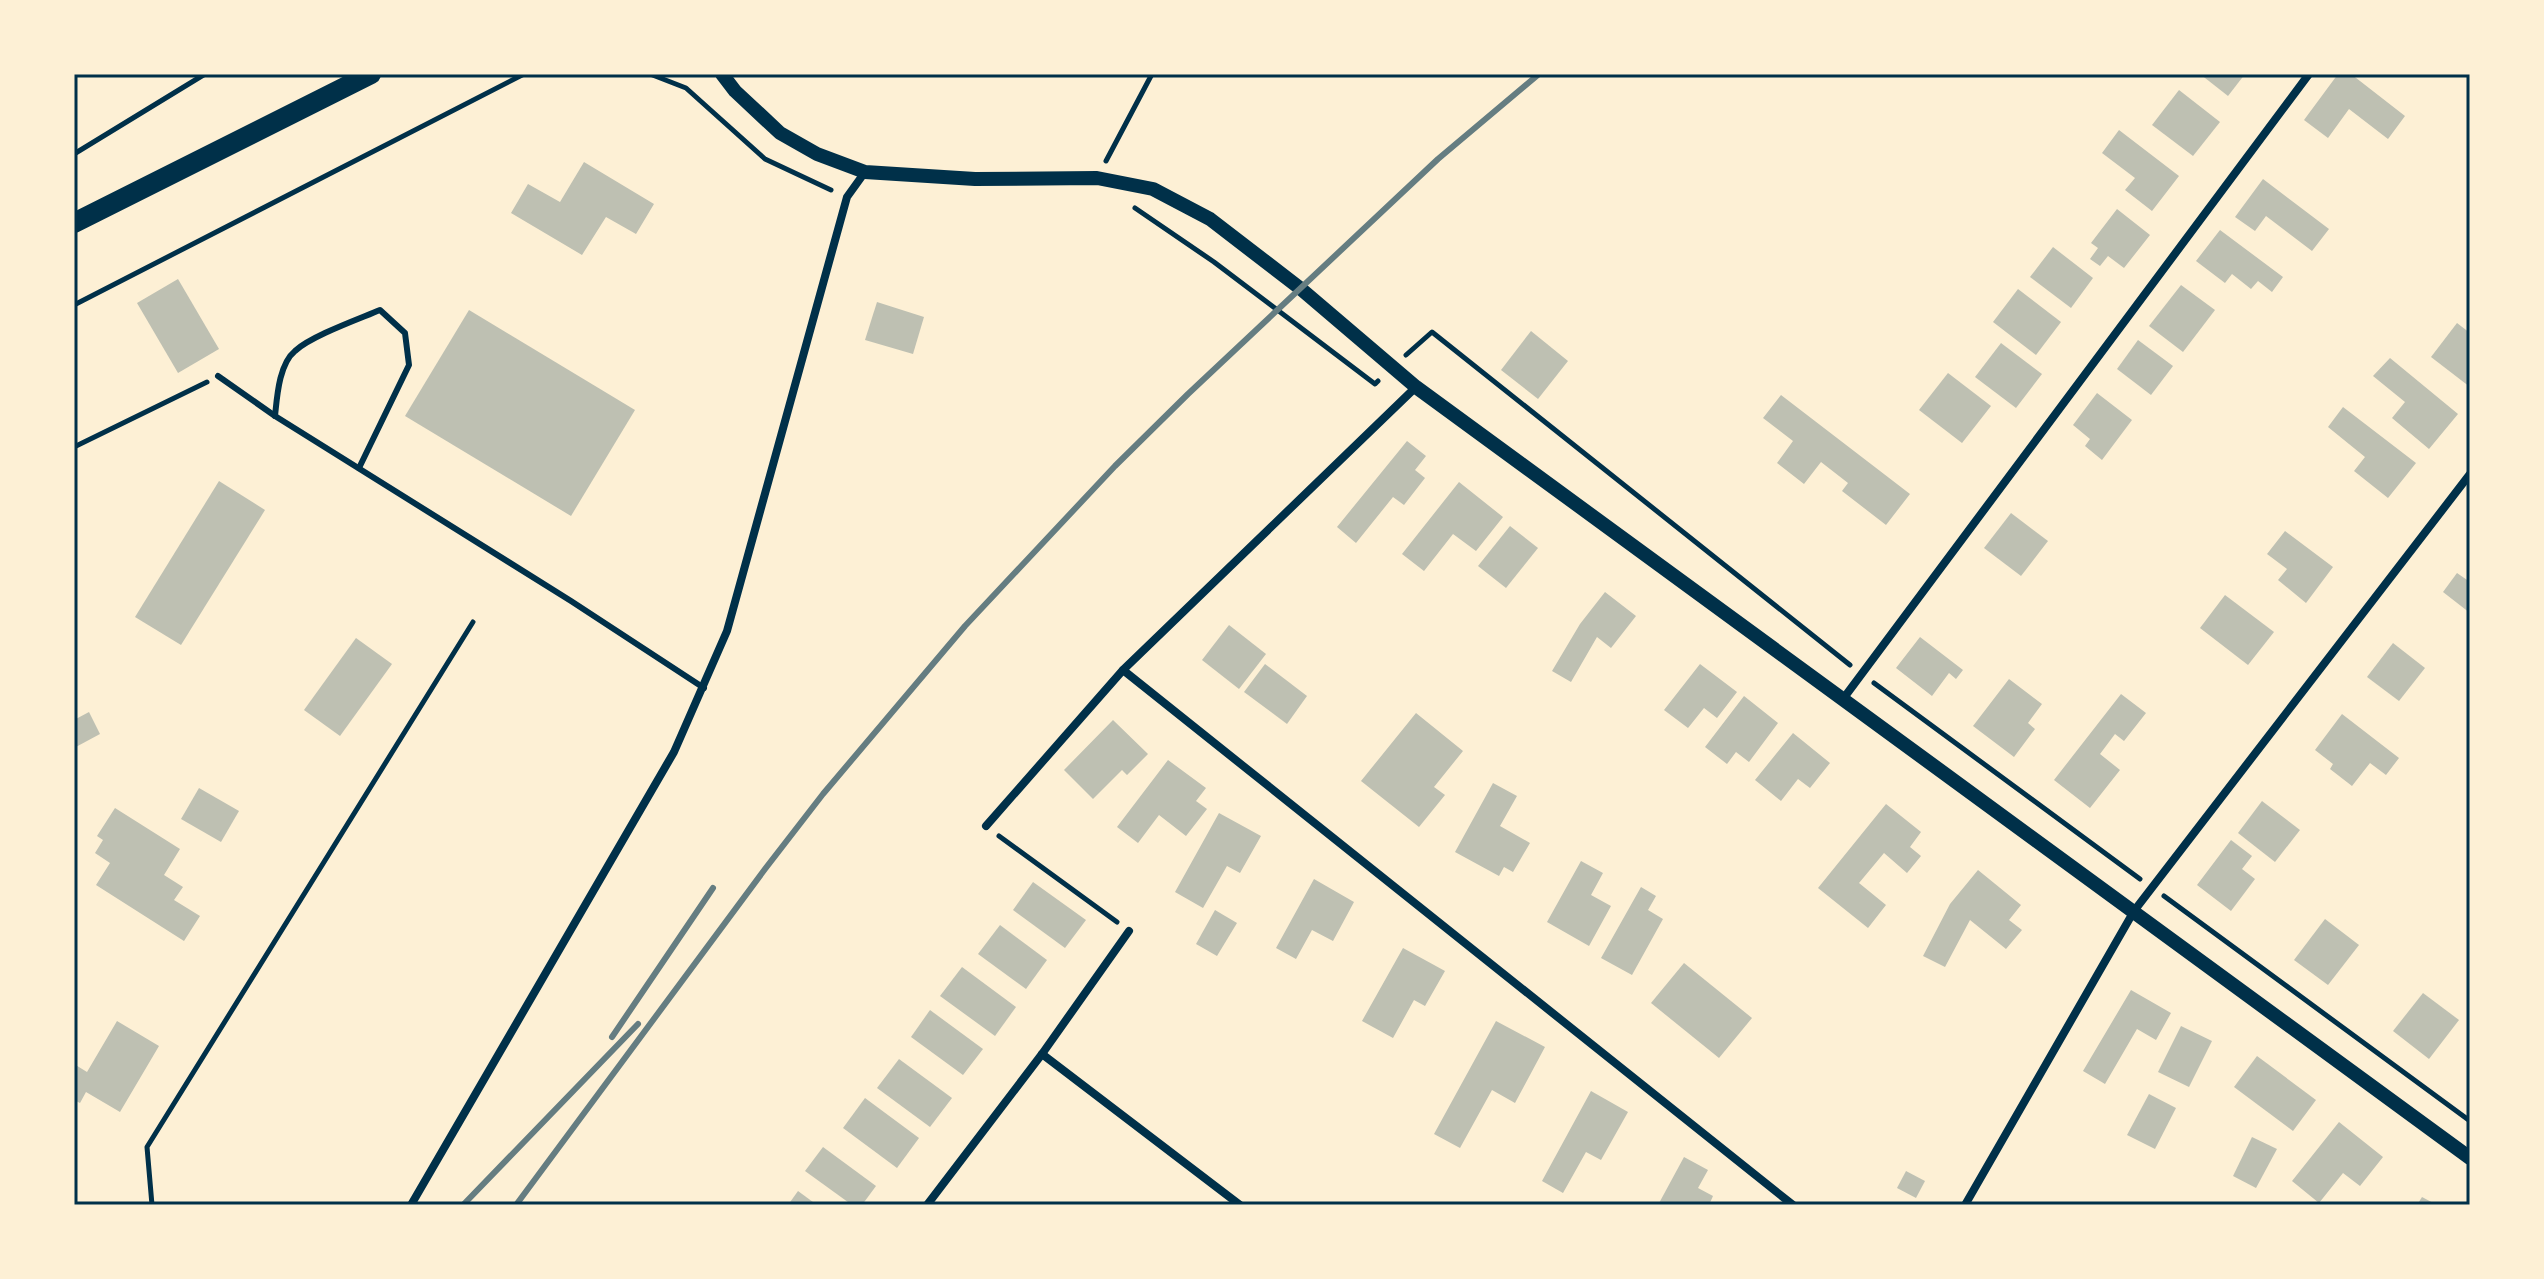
<svg xmlns="http://www.w3.org/2000/svg" width="2544" height="1279" viewBox="0 0 2544 1279" font-family="Signika,sans-serif">
<rect width="100%" height="100%" fill="#fdf0d5"/>
<g fill="#bec0b2">
<polygon points="2200,74 2245,74 2228,96"/>
<polygon points="2338,74 2351,74 2405,116 2388,139 2349,109 2328,138 2304,120"/>
<polygon points="2179,90 2220,122 2193,156 2152,125"/>
<polygon points="2119,130 2179,176 2152,211 2125,190 2135,178 2102,153"/>
<polygon points="584,162 654,204 636,234 606,217 582,255 511,213 528,184 560,202"/>
<polygon points="2263,179 2329,229 2312,251 2266,216 2255,231 2235,217"/>
<polygon points="2117,209 2150,235 2124,268 2108,256 2100,266 2090,259 2098,248 2091,243"/>
<polygon points="2220,230 2283,277 2272,292 2258,281 2251,289 2232,274 2225,283 2196,261"/>
<polygon points="2053,247 2093,278 2071,308 2030,277"/>
<polygon points="178,279 219,349 178,373 137,303"/>
<polygon points="2181,285 2215,310 2183,352 2149,326"/>
<polygon points="2018,289 2061,322 2036,355 1993,322"/>
<polygon points="877,302 924,317 913,354 865,340"/>
<polygon points="469,310 635,410 571,516 405,416"/>
<polygon points="2457,323 2470,333 2470,387 2431,357"/>
<polygon points="1531,331 1568,361 1538,399 1501,370"/>
<polygon points="2138,340 2173,366 2151,395 2117,369"/>
<polygon points="2001,343 2042,374 2016,408 1975,377"/>
<polygon points="2390,358 2458,414 2429,449 2392,418 2405,402 2373,376"/>
<polygon points="1948,373 1991,406 1962,443 1919,410"/>
<polygon points="2097,393 2132,420 2102,460 2085,446 2090,439 2073,425"/>
<polygon points="1781,395 1910,494 1886,525 1842,491 1848,483 1821,462 1804,484 1777,463 1793,441 1763,418"/>
<polygon points="2343,407 2416,463 2388,498 2354,471 2365,457 2328,427"/>
<polygon points="1407,441 1426,456 1415,470 1425,478 1404,505 1393,497 1356,543 1337,527"/>
<polygon points="219,481 265,510 181,645 135,617"/>
<polygon points="1459,482 1503,517 1476,551 1453,534 1424,571 1402,554"/>
<polygon points="2011,513 2048,541 2021,576 1984,548"/>
<polygon points="1510,526 1538,548 1506,588 1478,566"/>
<polygon points="2285,531 2333,567 2306,603 2278,580 2287,569 2267,554"/>
<polygon points="2457,573 2470,582 2470,613 2443,592"/>
<polygon points="1605,592 1636,616 1611,648 1597,637 1571,682 1552,671 1580,624"/>
<polygon points="2225,595 2274,632 2248,665 2200,628"/>
<polygon points="1229,625 1266,654 1239,689 1202,660"/>
<polygon points="1920,637 1963,670 1956,679 1949,673 1932,696 1896,668"/>
<polygon points="356,638 392,664 340,736 304,710"/>
<polygon points="2393,643 2425,668 2399,701 2367,677"/>
<polygon points="1265,664 1307,696 1287,724 1244,692"/>
<polygon points="1700,664 1737,692 1717,718 1704,708 1688,728 1664,710"/>
<polygon points="2009,679 2042,704 2028,723 2035,729 2014,757 1973,726"/>
<polygon points="2121,694 2146,713 2124,741 2115,734 2100,754 2120,770 2090,808 2054,780"/>
<polygon points="1744,696 1778,723 1749,762 1736,752 1727,764 1705,747"/>
<polygon points="89,712 100,734 74,748 74,720"/>
<polygon points="1416,713 1463,751 1434,787 1445,795 1419,827 1361,781"/>
<polygon points="2342,714 2399,758 2386,775 2370,763 2352,786 2330,769 2333,764 2315,750"/>
<polygon points="1113,720 1148,754 1127,775 1122,770 1093,799 1064,770"/>
<polygon points="1793,733 1830,763 1810,788 1798,779 1781,801 1755,780"/>
<polygon points="1168,760 1206,788 1196,801 1207,809 1186,836 1159,815 1138,843 1117,827"/>
<polygon points="1493,783 1517,796 1500,826 1530,843 1513,872 1504,867 1499,876 1455,852"/>
<polygon points="199,788 239,811 221,842 181,819"/>
<polygon points="2262,801 2300,830 2275,862 2238,833"/>
<polygon points="1886,804 1921,832 1910,847 1921,856 1907,873 1884,853 1859,883 1886,905 1868,928 1818,888"/>
<polygon points="115,808 180,849 164,875 183,887 174,900 200,916 184,941 96,885 110,863 95,853 103,840 97,836"/>
<polygon points="1219,813 1261,836 1240,873 1227,866 1203,908 1175,892"/>
<polygon points="2231,840 2252,856 2242,869 2255,879 2231,911 2197,885"/>
<polygon points="1581,861 1603,873 1591,895 1611,906 1589,946 1547,922"/>
<polygon points="1978,870 2021,905 2009,920 2022,930 2006,949 1970,920 1945,967 1923,956 1950,904"/>
<polygon points="1314,879 1354,902 1333,941 1312,930 1296,959 1276,948"/>
<polygon points="1033,882 1086,920 1065,948 1013,910"/>
<polygon points="1641,887 1656,896 1648,910 1663,919 1632,975 1601,958"/>
<polygon points="1215,910 1237,923 1217,956 1196,944"/>
<polygon points="2325,919 2359,945 2328,985 2294,960"/>
<polygon points="1000,925 1047,960 1026,989 978,954"/>
<polygon points="1403,948 1445,971 1425,1006 1414,1000 1393,1038 1362,1021"/>
<polygon points="1684,963 1752,1018 1719,1058 1651,1003"/>
<polygon points="962,967 1016,1007 995,1036 940,996"/>
<polygon points="2131,990 2171,1013 2156,1040 2137,1029 2105,1084 2083,1071"/>
<polygon points="2423,993 2459,1020 2429,1059 2393,1031"/>
<polygon points="930,1010 983,1049 963,1075 911,1037"/>
<polygon points="117,1021 159,1046 120,1112 86,1092 80,1103 74,1100 74,1064 87,1072"/>
<polygon points="1496,1021 1545,1047 1515,1103 1492,1090 1460,1148 1434,1134"/>
<polygon points="2181,1026 2212,1041 2189,1087 2158,1072"/>
<polygon points="2257,1056 2316,1100 2293,1131 2234,1087"/>
<polygon points="899,1059 952,1098 930,1127 877,1088"/>
<polygon points="1591,1091 1628,1112 1601,1160 1586,1152 1563,1193 1542,1181"/>
<polygon points="2149,1094 2176,1108 2155,1149 2127,1135"/>
<polygon points="865,1098 919,1138 897,1168 843,1128"/>
<polygon points="2339,1122 2383,1157 2360,1186 2343,1173 2319,1203 2292,1181"/>
<polygon points="2252,1137 2277,1149 2256,1188 2233,1176"/>
<polygon points="823,1147 876,1186 862,1205 852,1205 805,1171"/>
<polygon points="1684,1157 1708,1170 1698,1188 1713,1196 1709,1205 1658,1205"/>
<polygon points="1906,1171 1925,1181 1916,1198 1897,1188"/>
<polygon points="798,1191 817,1205 788,1205"/>
<polygon points="2422,1197 2437,1205 2417,1205"/>
</g>
<g fill="none" stroke-linecap="round" stroke-linejoin="round">
<g stroke="#003049" stroke-width="5">
<polyline points="650,74 686,88 765,159 831,190"/>
<polyline points="74,154 205,74"/>
<polyline points="1106,161 1152,74"/>
<polyline points="1135,208 1214,262 1375,384 1378,381"/>
<polyline points="74,305 524,74"/>
<polyline points="1406,355 1432,332 1850,665"/>
<polyline points="74,447 207,382"/>
<polyline points="1874,683 2140,879"/>
<polyline points="999,836 1117,922"/>
<polyline points="2164,896 2470,1121"/>
<polyline points="152,1205 147,1147 473,622"/>
</g>
<g stroke="#003049" stroke-width="6">
<polyline points="218,376 275,416 571,601 704,688"/>
<path d="M275 416C277 397 279 364 295 351 311 336 359 319 380 310L405 333 409 365 359 468"/>
</g>
<g stroke="#003049" stroke-width="8">
<polyline points="1123,670 1793,1205"/>
<polyline points="1843,699 2309,74"/>
<polyline points="986,826 1123,670 1416,387"/>
<polyline points="1042,1054 1240,1205"/>
<polyline points="411,1205 674,752 727,631 847,197 865,172"/>
<polyline points="927,1205 1042,1054 1129,931"/>
<polyline points="1965,1205 2134,911 2470,474"/>
</g>
<polyline stroke="#003049" stroke-width="14" points="722,74 735,91 780,133 817,154 865,172 975,179 1097,178 1153,189 1210,219 1301,289 1416,387 2470,1158"/>
<polyline stroke="#003049" stroke-width="20" points="74,223 371,74"/>
<g stroke="#657d81" stroke-width="6">
<polyline points="612,1037 713,888"/>
<polyline points="463,1205 638,1024"/>
<polyline points="516,1205 765,869 823,794 965,626 1115,466 1188,394 1438,159 1539,74"/>
</g>
</g>
<rect width="2544" height="1279" fill="none" stroke="#fdf0d5" stroke-width="152"/>
<rect x="76" y="76" width="2392" height="1127" fill="none" stroke="#003049" stroke-width="3"/>
</svg>
